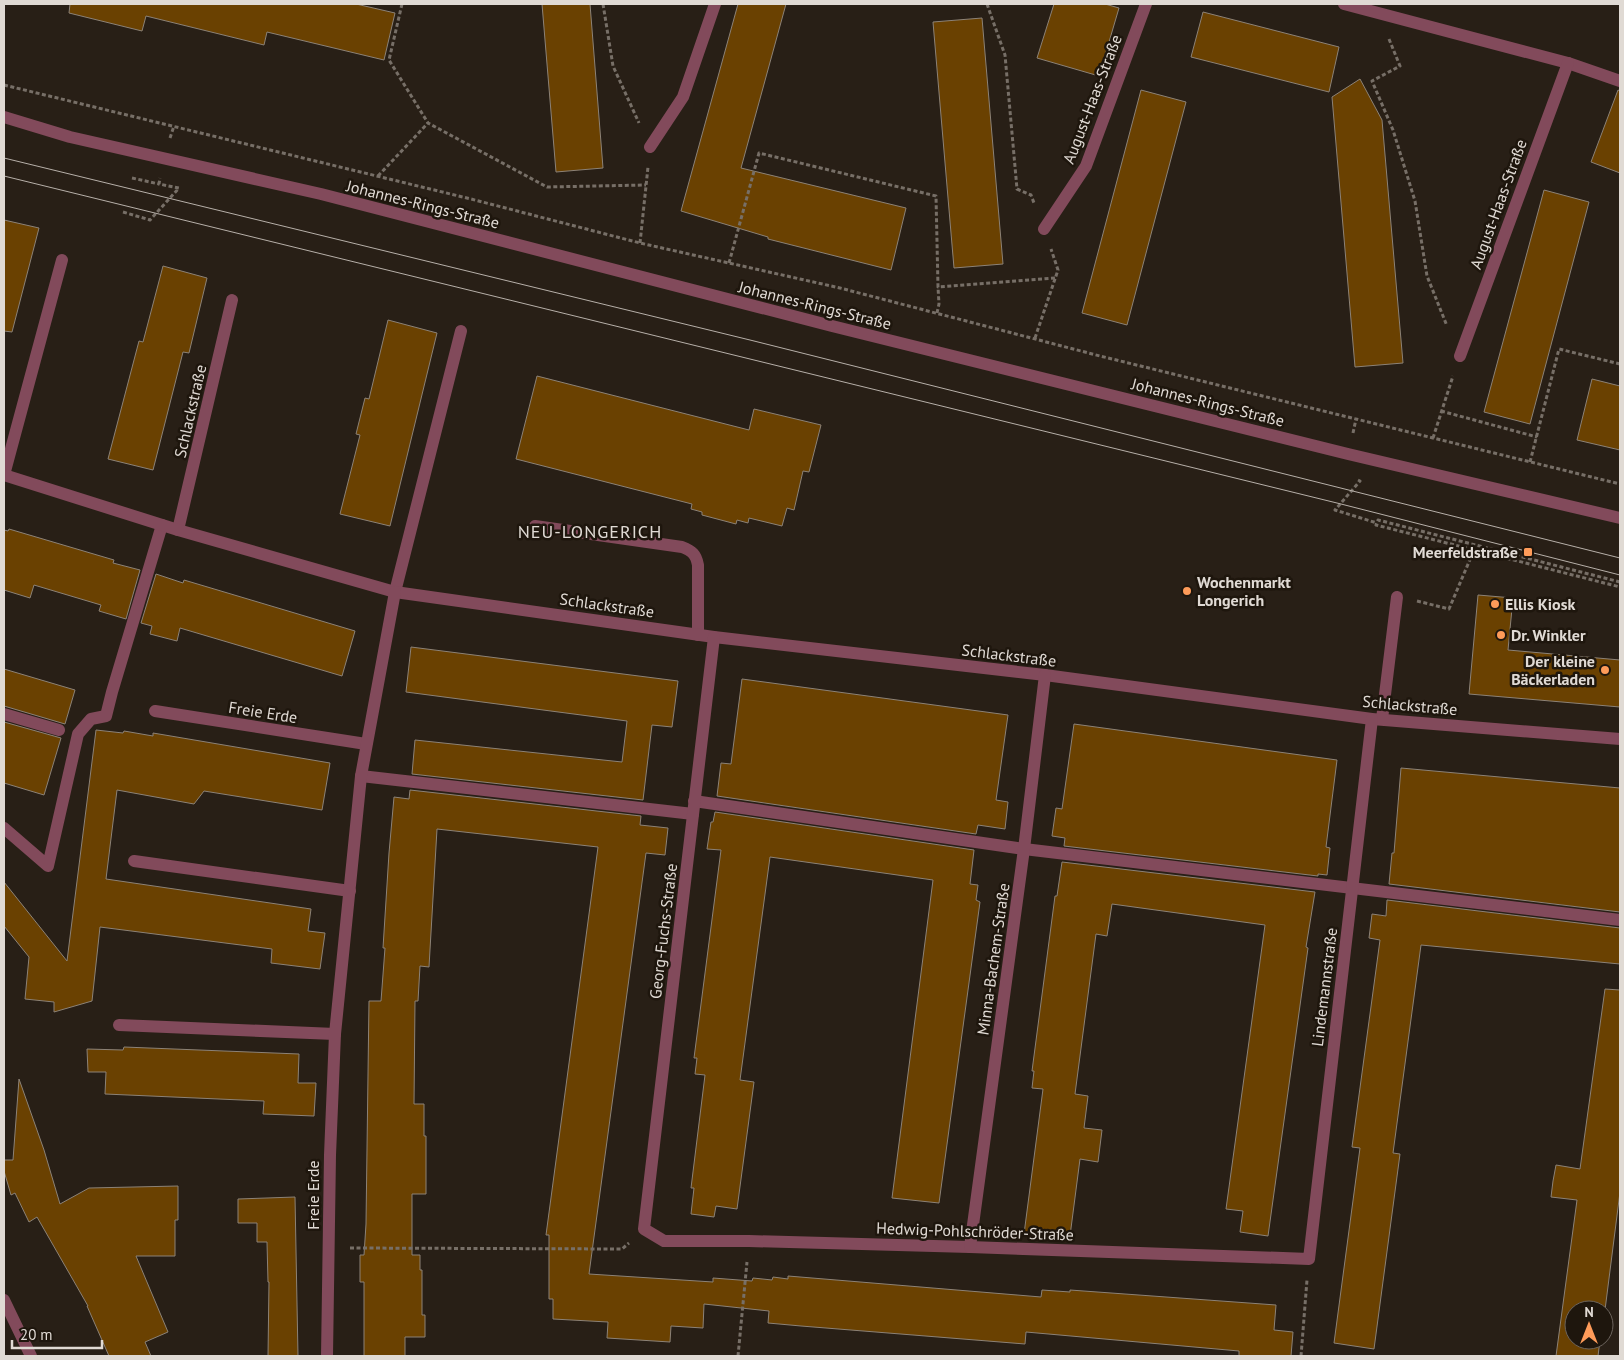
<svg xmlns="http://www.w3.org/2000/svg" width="1624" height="1360" viewBox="0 0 1624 1360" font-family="'PT Sans',sans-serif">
<rect width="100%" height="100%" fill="#281f16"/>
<g fill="#6a4101" stroke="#8c8277">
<polygon points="70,4 356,4 395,13 384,60 267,32 264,45 146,16 142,31 69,13"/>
<polygon points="542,4 590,4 603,168 556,172"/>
<polygon points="738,4 786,4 741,168 906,208 891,270 768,239 768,237 681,211"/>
<polygon points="1054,4 1105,4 1119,8 1099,76 1037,58"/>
<polygon points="1203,12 1339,47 1329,92 1191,57"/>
<polygon points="982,18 1003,264 954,268 933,22"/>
<polygon points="1360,79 1382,120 1403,363 1355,367 1332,97"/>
<polygon points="1141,90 1186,102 1127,325 1082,313"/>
<polygon points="1618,90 1620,91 1620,173 1591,162"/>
<polygon points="1544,190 1589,202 1530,424 1484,412"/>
<polygon points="4,220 39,228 12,332 4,331"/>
<polygon points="163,266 207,278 189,353 183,352 153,470 108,459 139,341 143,342"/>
<polygon points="388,320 437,333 390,526 340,514 360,435 356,434 365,398 369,399"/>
<polygon points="537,376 749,430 754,409 821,425 809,472 803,471 794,510 787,508 782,526 749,518 748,523 737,520 736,524 702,515 702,512 691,509 692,504 516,459"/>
<polygon points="1592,379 1620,386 1620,450 1577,440"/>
<polygon points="9,529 114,560 113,563 140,570 126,619 99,611 101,605 34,585 30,598 4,590 4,530 8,531"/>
<polygon points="156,574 183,583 184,580 355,631 342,676 180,628 177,641 150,634 152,626 141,623"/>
<polygon points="1478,595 1513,598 1508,650 1620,660 1620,707 1469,694"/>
<polygon points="411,647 678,681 672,727 652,725 643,800 412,774 415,740 622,762 627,721 406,692"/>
<polygon points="4,669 75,690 65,724 4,706"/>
<polygon points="742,679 1008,715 996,800 1008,802 1005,829 978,825 976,834 717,796 721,763 731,764"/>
<polygon points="4,722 61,738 44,795 4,783"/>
<polygon points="1074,724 1337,760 1326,847 1330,848 1327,875 1318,874 1318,876 1064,846 1065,838 1052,836 1056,808 1062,809"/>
<polygon points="96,730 123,733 124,731 153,736 153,733 330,763 322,810 204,791 194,804 117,790 106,879 311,909 308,931 325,933 320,969 271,963 272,949 100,927 92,1001 54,1012 54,1002 25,999 29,957 4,926 4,882 67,961"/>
<polygon points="1401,768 1620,788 1620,912 1389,884 1392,853 1394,853"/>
<polygon points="410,790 641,816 640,825 668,828 665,855 646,853 589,1274 713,1282 713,1278 752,1281 753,1278 772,1280 773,1277 788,1279 788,1276 1041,1297 1042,1290 1070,1292 1070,1290 1276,1305 1274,1330 1293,1332 1291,1356 1239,1356 1239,1351 1026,1332 1025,1344 801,1326 768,1323 769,1311 704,1304 703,1328 671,1326 670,1342 607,1338 608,1322 553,1319 553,1299 549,1299 549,1235 546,1235 598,847 437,829 429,967 420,966 418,1001 415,1001 414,1104 424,1104 424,1136 426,1136 426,1194 412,1194 412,1255 420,1255 420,1270 422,1270 422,1315 425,1315 425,1337 405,1337 405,1356 364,1356 364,1282 360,1282 360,1255 364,1255 366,1224 369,1001 381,1001 385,948 383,948 389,853 394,797 409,799"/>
<polygon points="715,812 974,850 970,884 978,885 976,900 980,902 939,1203 892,1198 933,880 770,857 740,1080 754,1082 737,1209 716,1206 714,1217 691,1214 694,1188 691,1188 705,1075 695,1074 697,1058 694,1058 721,850 707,849 711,822 713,822"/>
<polygon points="1062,862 1315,892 1306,947 1308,948 1268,1236 1240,1232 1243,1211 1226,1209 1265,925 1112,904 1107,936 1096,934 1075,1094 1088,1096 1084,1128 1102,1130 1098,1162 1080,1159 1070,1236 1024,1234 1043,1089 1032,1088 1034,1071 1032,1071 1055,896 1057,896"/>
<polygon points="1387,900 1620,928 1620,964 1421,945 1393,1153 1400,1154 1374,1349 1334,1343 1360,1148 1352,1147 1380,940 1369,938 1372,914 1386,916"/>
<polygon points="1605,989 1620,990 1620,1192 1605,1310 1606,1310 1604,1321 1604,1310 1574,1310 1574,1340 1600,1340 1598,1356 1556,1356 1577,1200 1551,1197 1553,1181 1556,1165 1580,1169"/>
<polygon points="124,1047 299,1054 298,1083 316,1083 314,1116 263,1114 264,1101 105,1094 106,1072 88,1072 87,1049 123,1050"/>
<polygon points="19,1079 44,1150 60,1204 89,1188 178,1186 178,1220 175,1220 175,1256 136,1256 168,1332 145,1342 151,1356 109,1356 87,1306 88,1306 37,1217 29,1222 15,1193 11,1195 4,1171 4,1160 13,1160"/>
<polygon points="295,1197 298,1356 268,1356 269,1282 268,1282 267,1242 257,1242 257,1223 238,1223 238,1199"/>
</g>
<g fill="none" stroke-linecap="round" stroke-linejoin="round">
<g stroke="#776f67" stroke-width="3" stroke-dasharray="4 2.5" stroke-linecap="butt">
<polyline points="402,4 389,60 428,123 547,187 646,185"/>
<polyline points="603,4 613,66 639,123"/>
<polyline points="987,4 1005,55 1017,189 1031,195 1034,203"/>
<polyline points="1389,39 1400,66 1372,81 1393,130 1415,201 1427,276 1447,326"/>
<polyline points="4,85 471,199 640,243 840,288 1100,356 1620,484"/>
<polyline points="170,138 174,126"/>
<polyline points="378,176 428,123"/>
<polyline points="132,178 159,184"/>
<polyline points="123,212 150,220 179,188 159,184 160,178"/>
<polyline points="640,243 648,167"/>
<polyline points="729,263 759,153 936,196 938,287 1055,278"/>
<polyline points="937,313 939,304 938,287"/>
<polyline points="1035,338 1058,270 1051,249"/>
<polyline points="1441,411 1537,437"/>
<polyline points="1353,433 1356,419"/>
<polyline points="1433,438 1453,376"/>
<polyline points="1530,462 1559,349 1620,364"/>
<polyline points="1358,480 1360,481 1335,510 1377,523"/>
<polyline points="1620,582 1378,520 1376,525 1620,587"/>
<polyline points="1417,601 1449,609 1474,550"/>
<polyline points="350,1248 622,1249 629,1243"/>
<polyline points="738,1356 747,1262"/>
<polyline points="1301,1356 1307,1280"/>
</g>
<g stroke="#824a5b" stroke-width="12">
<polyline points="4,475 62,260"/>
<path d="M535 526 682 547C692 551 696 554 698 565V635"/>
<polyline points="178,530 232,300"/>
<polyline points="395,592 461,331"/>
<polyline points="4,714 59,730"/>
<polyline points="1382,719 1397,597"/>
<polyline points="361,776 693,814"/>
<polyline points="694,801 1024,849 1620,920"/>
<polyline points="4,828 48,866 78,734 91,719 106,716 112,692 162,525"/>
</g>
<g stroke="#824a5b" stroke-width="12">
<polyline points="1344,4 1568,63 1620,81"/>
<polyline points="650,147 683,97 715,4"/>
<polyline points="1044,229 1086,166 1146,4"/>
<polyline points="1460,356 1568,63"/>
<polyline points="4,475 178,530 395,592 714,637 1045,675 1372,719 1620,739"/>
<polyline points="714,637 644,1229 664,1241 749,1241 970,1247 1309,1259 1372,719"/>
<polyline points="155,711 366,744"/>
<polyline points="134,861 350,891"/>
<polyline points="119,1025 335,1034"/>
<polyline points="970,1247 1024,849 1045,675"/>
<polyline points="4,1300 31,1356"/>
<polyline points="327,1356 330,1155 335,1034 361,776 395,592"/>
</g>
<polyline stroke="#824a5b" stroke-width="12" points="4,117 70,137 321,194 832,326 1348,454 1620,518"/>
<g stroke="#b7b0a9" stroke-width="1">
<polyline points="4,158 750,340 1620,558"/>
<polyline points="4,176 1341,504 1620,575"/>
</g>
</g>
<g fill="#fe9b59" stroke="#1e160d" stroke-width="2">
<rect x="1523" y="547" width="10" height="10" rx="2.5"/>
<circle cx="1187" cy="591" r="5"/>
<circle cx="1495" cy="604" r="5"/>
<circle cx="1501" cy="635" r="5"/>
<circle cx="1605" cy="670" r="5"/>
</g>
<g text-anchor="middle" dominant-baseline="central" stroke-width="5" stroke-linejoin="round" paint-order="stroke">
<g font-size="16" fill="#e0dad4" stroke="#1e160d">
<text transform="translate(1092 99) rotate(-69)">August-Haas-Straße</text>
<text transform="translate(423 204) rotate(14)">Johannes-Rings-Straße</text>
<text transform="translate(1498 204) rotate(-70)">August-Haas-Straße</text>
<text transform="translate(815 305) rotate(14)">Johannes-Rings-Straße</text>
<text transform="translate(1208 402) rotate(14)">Johannes-Rings-Straße</text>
<text transform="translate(190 411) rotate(-77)">Schlackstraße</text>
<text transform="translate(607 605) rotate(8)">Schlackstraße</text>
<text transform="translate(1009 655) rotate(7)">Schlackstraße</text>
<text transform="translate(1410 705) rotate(5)">Schlackstraße</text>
<text transform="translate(263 712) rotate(9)">Freie Erde</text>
<text transform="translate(663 931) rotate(-83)">Georg-Fuchs-Straße</text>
<text transform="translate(993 959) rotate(-82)">Minna-Bachem-Straße</text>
<text transform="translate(1324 987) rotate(-83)">Lindemannstraße</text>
<text transform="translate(313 1195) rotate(-90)">Freie Erde</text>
<text transform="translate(975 1231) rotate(2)">Hedwig-Pohlschröder-Straße</text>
</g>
<g font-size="16" font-weight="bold" fill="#e0dad4" stroke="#1e160d" text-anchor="start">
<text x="1518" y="552" text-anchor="end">Meerfeldstraße</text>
<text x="1197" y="582">Wochenmarkt<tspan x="1197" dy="18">Longerich</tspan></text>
<text x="1505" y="604">Ellis Kiosk</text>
<text x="1511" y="635">Dr. Winkler</text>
<text x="1595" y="661" text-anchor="end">Der kleine<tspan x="1595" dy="18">Bäckerladen</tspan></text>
</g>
<g font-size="18" letter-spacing="1" fill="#e0dad4" stroke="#1e160d">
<text x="590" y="531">NEU-LONGERICH</text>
</g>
</g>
<rect width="1624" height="1360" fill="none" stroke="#e0dad4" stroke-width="10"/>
<g transform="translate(1589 1325)"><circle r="24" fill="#1e160d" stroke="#6c645d"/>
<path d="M0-4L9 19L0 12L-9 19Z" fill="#fe9b59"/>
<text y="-8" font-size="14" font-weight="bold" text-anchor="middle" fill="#e0dad4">N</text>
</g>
<path d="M12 1340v8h90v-8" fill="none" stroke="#e0dad4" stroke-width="2.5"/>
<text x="20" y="1340" font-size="15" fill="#e0dad4" stroke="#1e160d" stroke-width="4" paint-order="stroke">20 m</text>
</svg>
